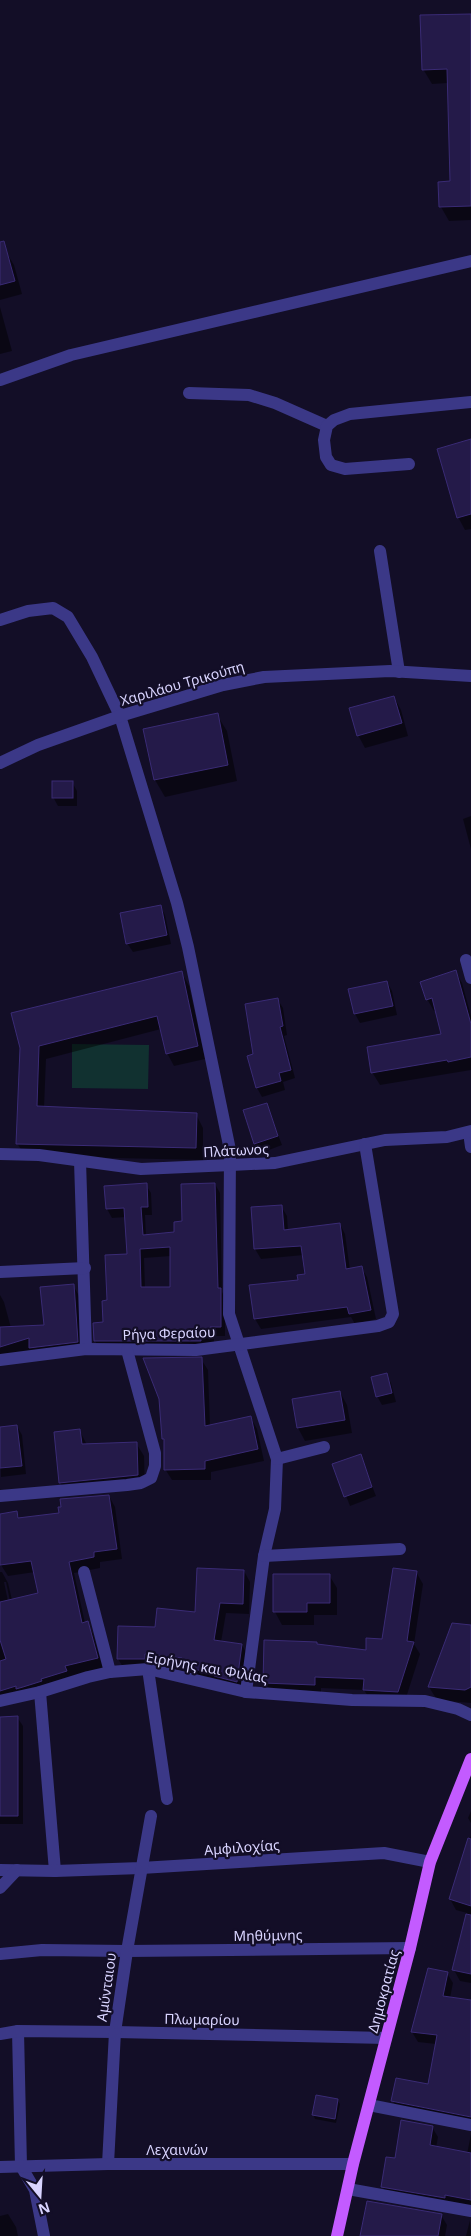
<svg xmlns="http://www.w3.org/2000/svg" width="471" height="2236" viewBox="0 0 471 2236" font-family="'Noto Sans',sans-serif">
<rect width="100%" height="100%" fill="#130e27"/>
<polygon fill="#113130" points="72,1044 149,1045 148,1089 72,1088"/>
<g fill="#0007" fill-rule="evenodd">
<polygon points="471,15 471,220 449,221 441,207 439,183 452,183 448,83 432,84 423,69"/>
<polygon points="6,252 14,265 22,294 0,300 0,254"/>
<polygon points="0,307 12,351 0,354"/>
<polygon points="471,440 471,529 465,530 458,517"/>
<polygon points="394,697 401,710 408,736 365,748 358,735"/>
<polygon points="217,715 227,731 237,781 165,797 155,780 145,730"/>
<polygon points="72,782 77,791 77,806 58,806 53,797"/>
<polygon points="471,816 471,849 463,819"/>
<polygon points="160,906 165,915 171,944 133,952 127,943"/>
<polygon points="455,971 462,983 471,1016 471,1070 380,1085 372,1072 442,1035 436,1011 434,1011 427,999"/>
<polygon points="182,973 189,986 205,1059 174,1066 167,1053 161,1029 46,1059 44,1108 196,1114 203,1128 203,1160 25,1156 17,1143 21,1048"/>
<polygon points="387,982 392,991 397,1015 360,1023 355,1014 350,990"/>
<polygon points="278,1000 283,1008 287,1035 284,1036 295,1078 283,1082 285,1090 262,1097 257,1088 248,1057 255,1055"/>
<polygon points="266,1104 282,1145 261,1153 255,1144 245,1111"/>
<path d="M215 1184 220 1193 222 1292 225 1298V1336H214V1346L100 1349 95 1341 104 1324 108 1302 128 1256 126 1217 112 1218 107 1209 146 1185 151 1193 152 1215H145L146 1236 175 1233ZM171 1256 172 1288H145L144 1258Z"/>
<polygon points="281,1206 287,1216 288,1231 340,1224 345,1234 350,1270 361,1267 367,1277 376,1319 355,1324 351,1317 261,1329 255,1319 251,1286 299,1281 306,1275 304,1255 261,1259 255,1249"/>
<polygon points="73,1285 79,1296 83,1352 0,1359 0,1295 4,1302 11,1328 45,1326"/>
<polygon points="201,1359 208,1370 210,1427 251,1418 257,1429 264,1461 211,1472 211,1480 172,1480 165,1469 165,1442 163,1439"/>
<polygon points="386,1374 391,1383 396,1402 382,1405 377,1396"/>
<polygon points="340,1392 347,1405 352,1433 305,1441 298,1428"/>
<polygon points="17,1426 22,1435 26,1474 1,1477 0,1428"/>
<polygon points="80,1431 87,1445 136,1443 144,1456 145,1488 67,1495 60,1482"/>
<polygon points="360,1456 376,1496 350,1506 334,1465"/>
<path d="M109 1496 115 1507 122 1559 100 1562V1568L74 1573 85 1623H87L93 1634 103 1669 0 1704V1572H2L8 1583 12 1600 39 1594 35 1572 8 1576 1 1565 0 1515 17 1513 20 1519 60 1514ZM4 1582H6L11 1606H9Z"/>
<polygon points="244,1571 250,1582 249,1614 226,1613 221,1642 242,1645 248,1656 243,1692 188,1678 182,1667 150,1664 125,1670 118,1659 156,1628 196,1613"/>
<polygon points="416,1572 423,1584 414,1644 420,1654 404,1704 371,1701 364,1690 321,1688 321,1697 271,1695 264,1683 266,1641 367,1651 383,1641"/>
<polygon points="329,1575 337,1588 337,1615 314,1615 314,1625 282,1625 275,1612"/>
<polygon points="471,1627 471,1703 437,1700 429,1687"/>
<polygon points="17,1717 23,1726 23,1824 0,1824 0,1718"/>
<polygon points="471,1811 471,1823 468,1818"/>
<polygon points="471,1836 471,1983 460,1981 454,1970 467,1913 456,1910 450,1899"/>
<polygon points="429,1970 447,1973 453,1983 450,1998 471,2002 471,2125 398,2111 393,2101 429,2086 436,2044 418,2042 412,2032"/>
<polygon points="337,2100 340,2104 336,2123 315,2119 313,2114"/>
<polygon points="432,2127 438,2137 436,2148 467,2154 471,2134 471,2208 388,2196 382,2186 396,2160"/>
<polygon points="8,2214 16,2227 18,2236 0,2236 0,2216"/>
<polygon points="441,2215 447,2225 445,2236 362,2236"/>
<polygon points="470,2220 471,2236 466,2236"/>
</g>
<g fill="#241a49" stroke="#3a2b75" fill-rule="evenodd">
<polygon points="471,14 471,206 439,207 438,182 450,181 447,69 422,70 420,15"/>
<polygon points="4,241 15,281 0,285 0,242"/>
<polygon points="471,439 471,514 457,518 437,449"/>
<polygon points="394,696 402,723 357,736 349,708"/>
<polygon points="218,713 228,765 154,780 143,729"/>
<rect x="52" y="781" width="21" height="17"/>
<polygon points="161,905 167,935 126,944 120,913"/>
<polygon points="456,970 471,1024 471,1057 448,1062 447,1060 371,1073 367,1047 441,1034 432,998 426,1000 420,982"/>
<polygon points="182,971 198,1046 166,1054 157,1016 39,1046 37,1106 197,1113 196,1148 16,1144 20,1048 11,1013"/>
<polygon points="387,981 393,1006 354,1014 348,989"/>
<polygon points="278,998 283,1026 280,1027 291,1070 279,1073 281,1081 256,1088 247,1056 253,1054 245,1004"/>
<polygon points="267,1103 278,1136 254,1144 243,1110"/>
<path d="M147 1183 148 1207H141L143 1235 174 1232V1222L182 1221 181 1184 215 1183 218 1288H221V1327H210V1337H201V1341H94L93 1323 103 1322 102 1301 107 1300 105 1255 127 1254 124 1208 106 1209 104 1186ZM170 1247V1287H141L140 1249Z"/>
<polygon points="282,1205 284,1230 340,1223 346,1269 362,1266 371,1310 349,1314 347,1307 254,1319 249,1285 298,1280 297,1275 305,1274 301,1246 254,1249 251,1207"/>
<polygon points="74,1284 78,1342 29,1348 29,1338 0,1347 0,1327 44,1325 40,1287"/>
<polygon points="202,1357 205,1426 251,1416 258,1449 205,1461 205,1469 164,1470 164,1439 162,1439 159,1399 143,1358"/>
<polygon points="387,1373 392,1393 376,1397 371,1377"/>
<polygon points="340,1391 345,1420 297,1428 292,1399"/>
<polygon points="17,1425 22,1466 0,1468 0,1427"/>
<polygon points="80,1429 82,1444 137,1442 138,1475 59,1483 54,1432"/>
<polygon points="361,1454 372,1487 344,1497 332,1464"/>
<polygon points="109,1495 117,1549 94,1552 94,1557 69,1562 82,1623 88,1621 98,1658 65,1666 67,1671 41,1679 42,1681 23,1687 16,1689 16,1686 0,1691 0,1661 6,1659 0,1640 0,1602 38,1593 31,1561 0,1565 0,1514 17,1511 18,1518 59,1513 58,1507 61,1507 60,1499"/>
<polygon points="197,1568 244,1570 243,1604 220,1603 214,1640 242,1644 237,1682 214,1676 214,1672 181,1668 182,1658 145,1654 145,1659 117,1659 118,1626 155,1627 157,1608 195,1612"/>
<polygon points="393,1568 417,1571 407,1641 414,1642 398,1692 363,1690 364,1679 315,1677 315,1685 263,1683 264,1640 317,1642 317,1644 366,1650 366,1638 382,1639"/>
<polygon points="273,1574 330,1574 330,1603 307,1603 307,1612 273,1612"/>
<polygon points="452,1623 471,1625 471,1687 465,1690 428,1687"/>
<polygon points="18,1716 18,1816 0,1816 0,1717"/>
<polygon points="468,1838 471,1839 471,1906 449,1899"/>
<polygon points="466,1914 471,1915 471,1974 452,1970"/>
<polygon points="428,1968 448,1972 443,1996 471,2000 471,2117 391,2101 396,2078 428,2084 437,2035 411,2032"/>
<polygon points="316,2095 338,2099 335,2119 312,2115"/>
<polygon points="401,2120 433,2126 430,2145 471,2153 471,2200 445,2195 445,2198 381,2187 386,2157 395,2158"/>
<polygon points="367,2201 442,2214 438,2236 360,2236"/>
</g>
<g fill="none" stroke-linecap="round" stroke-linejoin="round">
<g stroke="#3b3887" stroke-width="12">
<polyline points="0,380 71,355 471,261"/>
<polyline points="189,393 249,395 275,403 327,426"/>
<polyline points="409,464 345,469 331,465 326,457 324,440 327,426 334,420 350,414 471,402"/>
<polyline points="380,551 399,672"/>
<polyline points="0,620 28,611 53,608 68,617 92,657 120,716 177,903 188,947 230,1150 229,1314 277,1459 275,1509 264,1556 246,1692"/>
<polyline points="0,763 38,745 120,716 223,685 264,677 390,671 471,676"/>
<polyline points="466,960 471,978"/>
<polyline points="469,1132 471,1147"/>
<polyline points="0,1154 39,1155 141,1169 231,1165 275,1163 385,1140 447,1137 471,1131"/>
<polyline points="80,1161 86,1349"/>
<polyline points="0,1272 85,1268"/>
<polyline points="0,1360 86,1349 196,1350 378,1326 389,1322 393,1314 365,1144"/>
<polyline points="277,1459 324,1447"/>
<polyline points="0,1496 127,1485 141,1483 151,1478 155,1466 155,1453 127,1350"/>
<polyline points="264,1556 400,1549"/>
<polyline points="84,1572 110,1672"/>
<polyline points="148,1669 167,1799"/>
<polyline points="40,1692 55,1871"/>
<polyline points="0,1701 40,1692 88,1677 110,1672 148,1669 246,1692 352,1700 425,1701 458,1709 471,1715"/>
<polyline points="0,1870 55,1871 141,1868 384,1853 430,1862"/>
<polyline points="0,1888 17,1870"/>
<polyline points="0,1954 42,1950 127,1951 410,1948"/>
<polyline points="18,2031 21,2166 35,2190 44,2236"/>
<polyline points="0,2034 18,2031 115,2032 386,2038"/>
<polyline points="369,2105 471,2125"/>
<polyline points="108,2164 115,2032 127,1951 151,1816"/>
<polyline points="0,2167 108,2164 353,2164"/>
<polyline points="348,2189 471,2211"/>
</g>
<polyline stroke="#c35bff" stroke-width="12" points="337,2236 353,2164 410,1948 430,1862 471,1759"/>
</g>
<g text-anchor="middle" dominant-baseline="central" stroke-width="4.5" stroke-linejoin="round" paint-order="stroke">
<g font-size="14" fill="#d9d4ff" stroke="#130e27">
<text transform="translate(182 683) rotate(-16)">Χαριλάου Τρικούπη</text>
<text transform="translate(236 1150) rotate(-3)">Πλάτωνος</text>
<text transform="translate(169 1333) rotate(-2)">Ρήγα Φεραίου</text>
<text transform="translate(207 1667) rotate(10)">Ειρήνης και Φιλίας</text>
<text transform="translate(242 1847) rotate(-4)">Αμφιλοχίας</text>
<text transform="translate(268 1935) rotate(-1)">Μηθύμνης</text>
<text transform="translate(106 1987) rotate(-82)">Αμύνταιου</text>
<text transform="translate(383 1991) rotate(-75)">Δημοκρατίας</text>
<text transform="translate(202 2019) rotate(1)">Πλωμαρίου</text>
<text x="177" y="2149">Λεχαινών</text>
</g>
</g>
<g transform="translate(40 2196) rotate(162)" stroke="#130e27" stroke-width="4" paint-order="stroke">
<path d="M0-4L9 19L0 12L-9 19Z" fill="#d9d4ff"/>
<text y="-8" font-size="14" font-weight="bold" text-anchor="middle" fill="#d9d4ff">N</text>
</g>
</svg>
